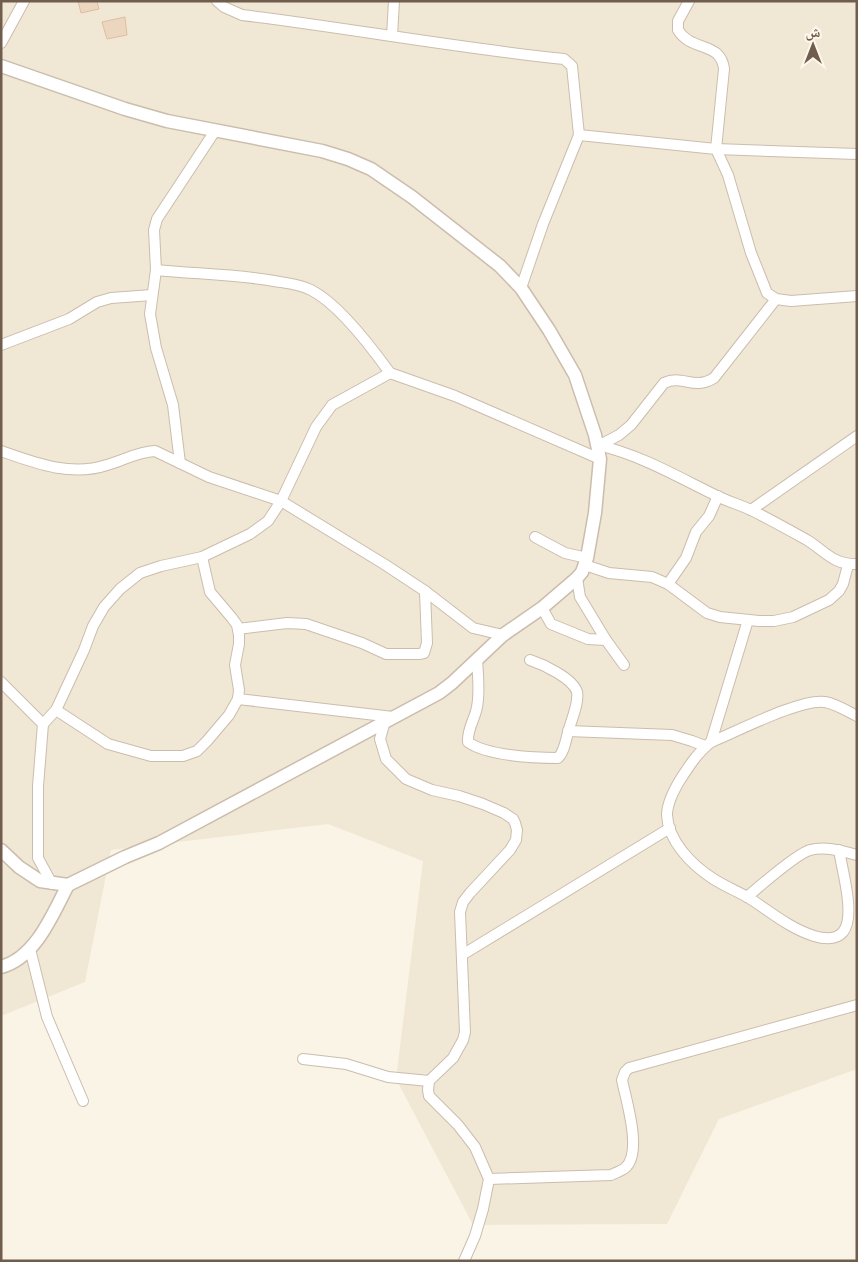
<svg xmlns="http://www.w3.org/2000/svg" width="858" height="1262" viewBox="0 0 858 1262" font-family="'Public Sans','Noto Naskh Arabic',sans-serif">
<rect width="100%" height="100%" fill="#faf4e6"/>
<polygon fill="#f1e7d5" points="1,1 857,1 857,1069 719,1119 667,1224 473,1225 396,1079 423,861 328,824 111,850 85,982 1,1016"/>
<g fill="#edd6c0" stroke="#debea1">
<polygon points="78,1 97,1 99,9 81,13"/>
<polygon points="125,17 127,35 107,39 102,22"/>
</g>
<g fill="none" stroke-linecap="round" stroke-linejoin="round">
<defs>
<g id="minor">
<path d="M217 1 224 7 242 15C349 28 456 48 564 59L572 66 579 135 543 224 521 288"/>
<path d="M689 1 678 21V30C691 52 721 41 724 69L716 149 857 154"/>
<polyline points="392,36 394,1"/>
<polyline points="1,43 24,1"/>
<polyline points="579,135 716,149 728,175 751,253 767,293 776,299 791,301 857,296"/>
<path d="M156 270C195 274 235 274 274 281 286 283 300 284 311 290 339 304 372 348 390 373"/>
<polyline points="1,345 69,319 97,302 111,298 152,295"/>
<path d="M596 438 598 445C643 456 676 476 717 496 729 502 741 505 753 511 771 520 789 530 807 540 825 551 833 565 857 564"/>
<path d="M600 445 619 435 631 425 664 383C683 374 693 391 714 378L776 299"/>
<path d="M1 451C35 463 71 477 107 465 124 460 137 452 155 451L209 477 281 501 384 564 425 591 473 628 503 635"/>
<polyline points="180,463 173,405 156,348 150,314 156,270 154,230 157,219 215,131"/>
<polyline points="751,510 857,436"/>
<polyline points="535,537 565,553 587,558"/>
<polyline points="585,565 609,573 652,577 668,584 707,613 720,617 759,621 774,621 793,617 829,600 839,591 843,584 848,565"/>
<polyline points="577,578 580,597 606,640 624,665"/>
<polyline points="668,584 686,558 696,532 709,516 718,496"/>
<polyline points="542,608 551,624 588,639 606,640"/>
<polyline points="238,629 287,623 306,624 362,643 386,654 419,654 424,653 427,643 425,591"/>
<path d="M477 659C478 675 480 692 477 707 475 719 467 729 468 742 487 756 535 758 558 758 565 751 566 738 569 729 572 718 579 703 577 692 573 678 542 664 530 660"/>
<polyline points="1,682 43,724 38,786 38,858 52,884"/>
<polyline points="238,699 393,717"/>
<polyline points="56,710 108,744 151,756 183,756 197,751 207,741 229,715 238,699 239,690 235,665 239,644 239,635 237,625 232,618 210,592 202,557"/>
<polyline points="385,721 380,739 386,759 406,779 432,790 459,796 483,804 504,813 513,819 515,823 517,830 516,840 510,850 470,893 463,902 460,912 465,1032 463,1040 453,1058 429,1081 428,1090 429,1096 458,1125 475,1147 489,1179 483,1209 475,1236 464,1261"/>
<polyline points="43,724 56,710 84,650 93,626 104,607 120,589 140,573 161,566 202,557 250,534 268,521 281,501 316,427 332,405 390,373 455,396 600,459"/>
<polyline points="568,731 672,735 692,741 705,746"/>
<polyline points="711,742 748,620"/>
<path d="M839 850C842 870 856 916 843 932 836 940 824 939 814 936 789 928 771 912 749 898 737 891 724 886 712 878 692 865 668 841 667 815 667 803 674 790 680 780 689 766 698 752 711 742 736 732 801 698 825 702 836 704 847 711 857 716"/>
<path d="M747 897C760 886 796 854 810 850 826 846 842 851 857 855"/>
<polyline points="30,949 47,1017 83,1101"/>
<polyline points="462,955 670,828"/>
<polyline points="303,1059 346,1064 388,1077 429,1081"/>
<path d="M489 1179 611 1175C615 1173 621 1171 625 1168 643 1153 626 1100 622 1080L625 1072 629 1068 857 1005"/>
</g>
<g id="tertiary">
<polyline points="1,66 125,109 167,121 322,151 348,159 371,169 412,197 500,266 521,288 549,330 575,375 595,435 600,459 595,513 587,558 582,572 577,578 542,608 503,635 452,683 439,693 159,843 125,857 68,885 40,881 19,867 1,850"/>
<path d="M1 967C36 958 53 913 68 885"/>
</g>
</defs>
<use href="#minor" stroke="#cbbdad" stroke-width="12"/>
<use href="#tertiary" stroke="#cbbdad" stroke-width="15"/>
<use href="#minor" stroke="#fff" stroke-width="10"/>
<use href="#tertiary" stroke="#fff" stroke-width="12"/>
</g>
<rect width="858" height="1262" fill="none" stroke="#715d4d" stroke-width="5"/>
<g transform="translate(813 45)" stroke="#fdf8eb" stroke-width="4" paint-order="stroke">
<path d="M0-4L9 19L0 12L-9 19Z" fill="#715d4d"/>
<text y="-8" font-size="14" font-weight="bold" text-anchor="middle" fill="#715d4d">ش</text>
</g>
</svg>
